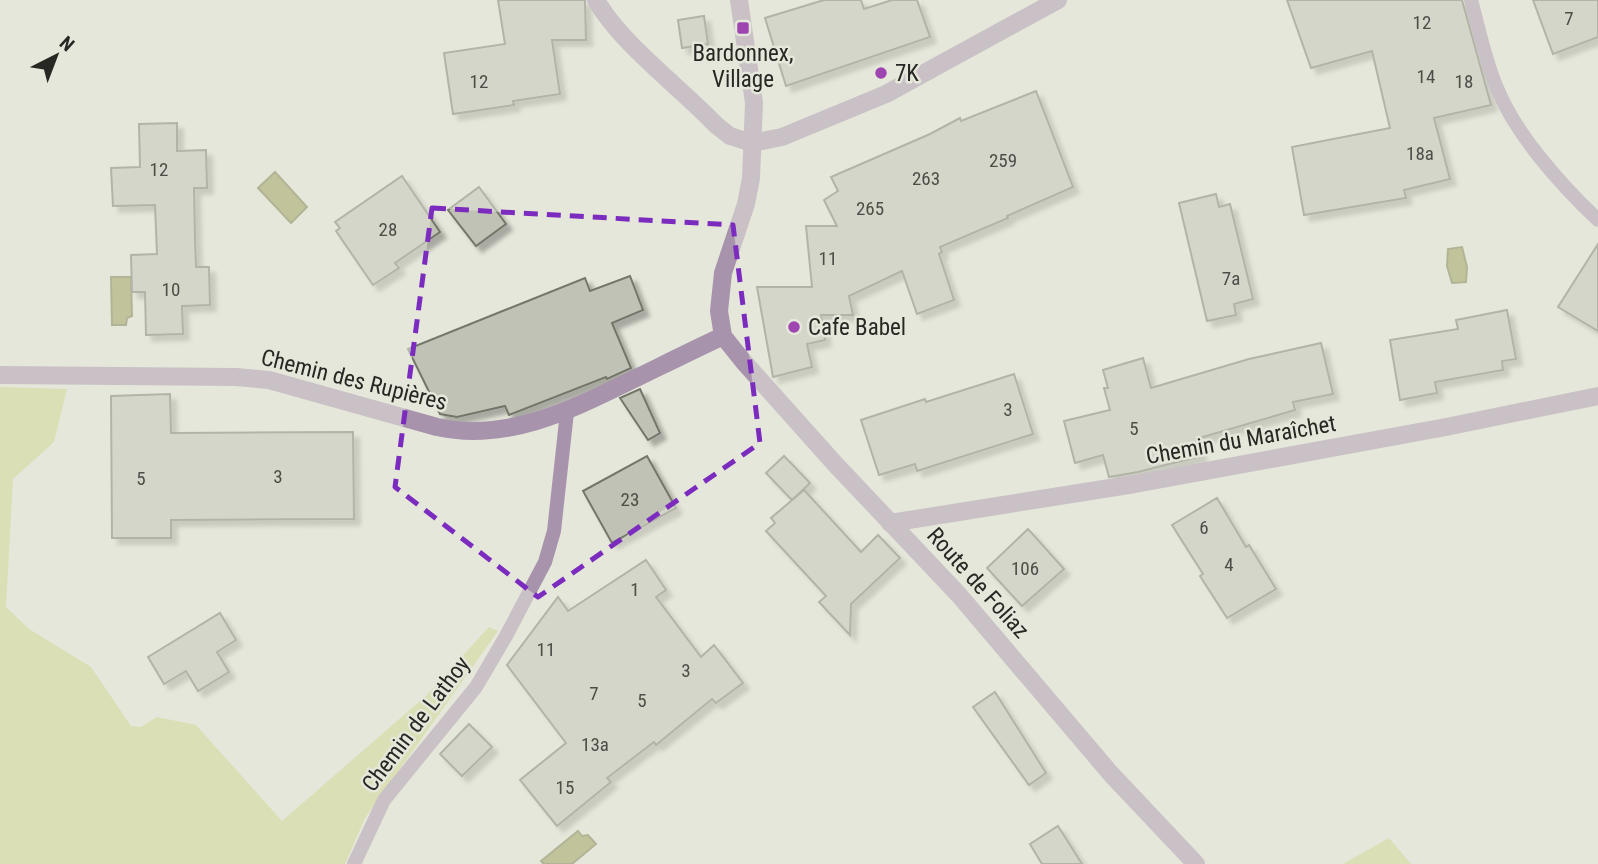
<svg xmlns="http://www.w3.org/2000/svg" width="1598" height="864" viewBox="0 0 1598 864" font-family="'Roboto Condensed',sans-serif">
<defs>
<filter id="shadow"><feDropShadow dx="6" dy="6" stdDeviation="2" flood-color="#0004"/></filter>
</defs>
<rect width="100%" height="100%" fill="#e5e7da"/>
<g fill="#cdd488">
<polygon points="0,387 67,389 54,442 13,479 6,607 29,629 91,667 131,726 141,727 157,717 196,725 282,821 427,695 489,627 498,631 365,818 345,864 0,864"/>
<polygon points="1389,838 1411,864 1343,864"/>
</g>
<g fill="#94994e" stroke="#737741" stroke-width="2">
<polygon points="275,172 307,207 291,223 258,188"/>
<polygon points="1462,247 1467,267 1466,282 1452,283 1447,266 1448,249"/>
<polygon points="111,277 131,277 132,316 127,318 126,325 112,325"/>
<polygon points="578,831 582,836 588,835 596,844 572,864 544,864 541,861"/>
</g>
<g fill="#c0c2b5" stroke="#74766a" stroke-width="2" filter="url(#shadow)">
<polygon points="498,0 585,0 586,40 552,40 560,94 513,101 514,105 453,114 444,53 505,44"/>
<polygon points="824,0 861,0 864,9 892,0 917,0 930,37 786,86 765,18"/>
<polygon points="1287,0 1462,0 1491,105 1434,118 1450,179 1404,190 1406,198 1304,215 1292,147 1390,128 1372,51 1311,68"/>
<polygon points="1533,0 1598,0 1598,37 1553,54"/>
<polygon points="704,16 708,44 682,48 678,20"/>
<polygon points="1036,91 1073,187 1007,216 1008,218 940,247 942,252 939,254 954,300 917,314 902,271 849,296 853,315 821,315 825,340 807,344 812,367 773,377 757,287 812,287 806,226 837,226 824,200 838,191 831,177 930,134 960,118 961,121"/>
<polygon points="177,123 177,151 206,150 207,188 194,188 195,240 196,267 209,267 210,305 182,306 183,334 146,335 145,292 132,292 131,255 157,254 155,205 113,206 111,168 140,167 139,124"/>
<polygon points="402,176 440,232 395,263 399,268 373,285 336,231 340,228 335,222"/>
<polygon points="479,187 506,224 476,246 448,210"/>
<polygon points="1216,194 1219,207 1230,204 1253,299 1234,304 1236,315 1207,321 1179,203"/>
<polygon points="1598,244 1598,331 1558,307"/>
<polygon points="630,276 643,310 612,323 631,368 607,379 606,377 509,415 505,406 457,417 440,414 408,349 585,278 590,291"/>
<polygon points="1507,310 1516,359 1502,361 1503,370 1435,382 1437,393 1400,400 1390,340 1458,329 1456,320"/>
<polygon points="1321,343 1333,394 1293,402 1295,410 1196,439 1201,456 1138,472 1109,477 1103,455 1075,463 1064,421 1110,410 1104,388 1108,388 1103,370 1143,358 1151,388 1249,359"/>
<polygon points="1014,374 1033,434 917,471 915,464 879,475 861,420 925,399 926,402"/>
<polygon points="640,389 660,433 648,440 620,398"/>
<polygon points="170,394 171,433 353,432 354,519 171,520 171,538 112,538 111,396"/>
<polygon points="647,456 676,508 612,543 583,491"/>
<polygon points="784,456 810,483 792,500 766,473"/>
<polygon points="804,490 861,552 878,535 900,558 851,604 850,635 819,602 826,596 766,531 775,523 771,518"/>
<polygon points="1217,498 1246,547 1249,545 1276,589 1227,618 1200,576 1203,574 1172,525"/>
<polygon points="1028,529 1064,569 1022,606 987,568"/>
<polygon points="646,560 666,590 656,597 701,657 714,645 743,683 716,703 712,699 656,745 654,742 607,778 611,782 557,826 520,780 566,743 507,665 558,597 568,611"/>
<polygon points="220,613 236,640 217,652 229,672 198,691 186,671 164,684 148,657"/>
<polygon points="995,692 1046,773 1029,785 973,707"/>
<polygon points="469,724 492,747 462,776 440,754"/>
<polygon points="1058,826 1082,864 1042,864 1030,844"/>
</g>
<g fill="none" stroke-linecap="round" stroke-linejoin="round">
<g stroke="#a893ad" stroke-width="14">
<path d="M1471 0C1479 29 1485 60 1497 88 1516 135 1561 185 1598 220"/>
<polyline points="354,864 384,800 476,687 506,636 545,562 554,531 567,412"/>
</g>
<g stroke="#a893ad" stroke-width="18">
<path d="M596 0C621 44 680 87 716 125L730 136 752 143"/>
<polyline points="739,0 754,103 751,178 746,204 723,273 719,311 723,336 743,361 836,465 959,595 1111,774 1196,864"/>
<polyline points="752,143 782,137 886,94 1058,0"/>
<path d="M0 375 236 377 269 380 437 427C504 442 567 412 626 383 659 367 691 351 723 336"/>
<polyline points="890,523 1135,484 1446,427 1598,396"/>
</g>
</g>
<path d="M0 0H1598V864H0ZM432 208 733 225 760 443 538 597 395 487Z" fill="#e5e7da" fill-opacity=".55" fill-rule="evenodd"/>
<path fill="none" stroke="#7b2cbf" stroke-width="5" stroke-dasharray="14 9" stroke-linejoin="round" d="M432 208 733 225 760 443 538 597 395 487Z"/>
<g fill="#9e45b1" stroke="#e5e7da" stroke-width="2.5">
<rect x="736" y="21" width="14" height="14" rx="3.5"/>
<circle cx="881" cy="73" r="7"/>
<circle cx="794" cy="327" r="7"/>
</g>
<g text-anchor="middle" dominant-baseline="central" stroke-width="5" stroke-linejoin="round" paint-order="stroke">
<g font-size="19" fill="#4d4e48">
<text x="1569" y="18">7</text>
<text x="1422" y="22">12</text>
<text x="1426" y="76">14</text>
<text x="479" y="81">12</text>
<text x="1464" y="81">18</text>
<text x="1420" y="153">18a</text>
<text x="1003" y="160">259</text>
<text x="159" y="169">12</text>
<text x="926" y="178">263</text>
<text x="870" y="208">265</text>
<text x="388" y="229">28</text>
<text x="828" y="258">11</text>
<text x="1231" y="278">7a</text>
<text x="171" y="289">10</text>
<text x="1008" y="409">3</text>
<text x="1134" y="428">5</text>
<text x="278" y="476">3</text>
<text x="141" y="478">5</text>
<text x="630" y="499">23</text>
<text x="1204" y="527">6</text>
<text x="1229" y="564">4</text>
<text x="1025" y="568">106</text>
<text x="635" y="589">1</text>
<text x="546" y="649">11</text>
<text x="686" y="670">3</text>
<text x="594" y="693">7</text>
<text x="642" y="700">5</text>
<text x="595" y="744">13a</text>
<text x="565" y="787">15</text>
</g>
<g font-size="23" fill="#272723" stroke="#e5e7da" text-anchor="start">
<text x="743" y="53" text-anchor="middle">Bardonnex,<tspan x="743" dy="26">Village</tspan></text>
<text x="895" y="73">7K</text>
<text x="808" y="327">Cafe Babel</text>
</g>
<g font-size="23" fill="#272723" stroke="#e5e7da">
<text transform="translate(354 380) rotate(14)">Chemin des Rupières</text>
<text transform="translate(1241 440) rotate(-10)">Chemin du Maraîchet</text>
<text transform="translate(978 583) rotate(48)">Route de Foliaz</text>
<text transform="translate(416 724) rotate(-53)">Chemin de Lathoy</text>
</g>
</g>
<g transform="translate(56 56) rotate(42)" stroke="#e5e7da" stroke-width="5" paint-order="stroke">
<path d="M0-5L12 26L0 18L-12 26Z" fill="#272723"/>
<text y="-10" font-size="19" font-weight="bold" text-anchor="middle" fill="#272723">N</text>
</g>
</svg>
